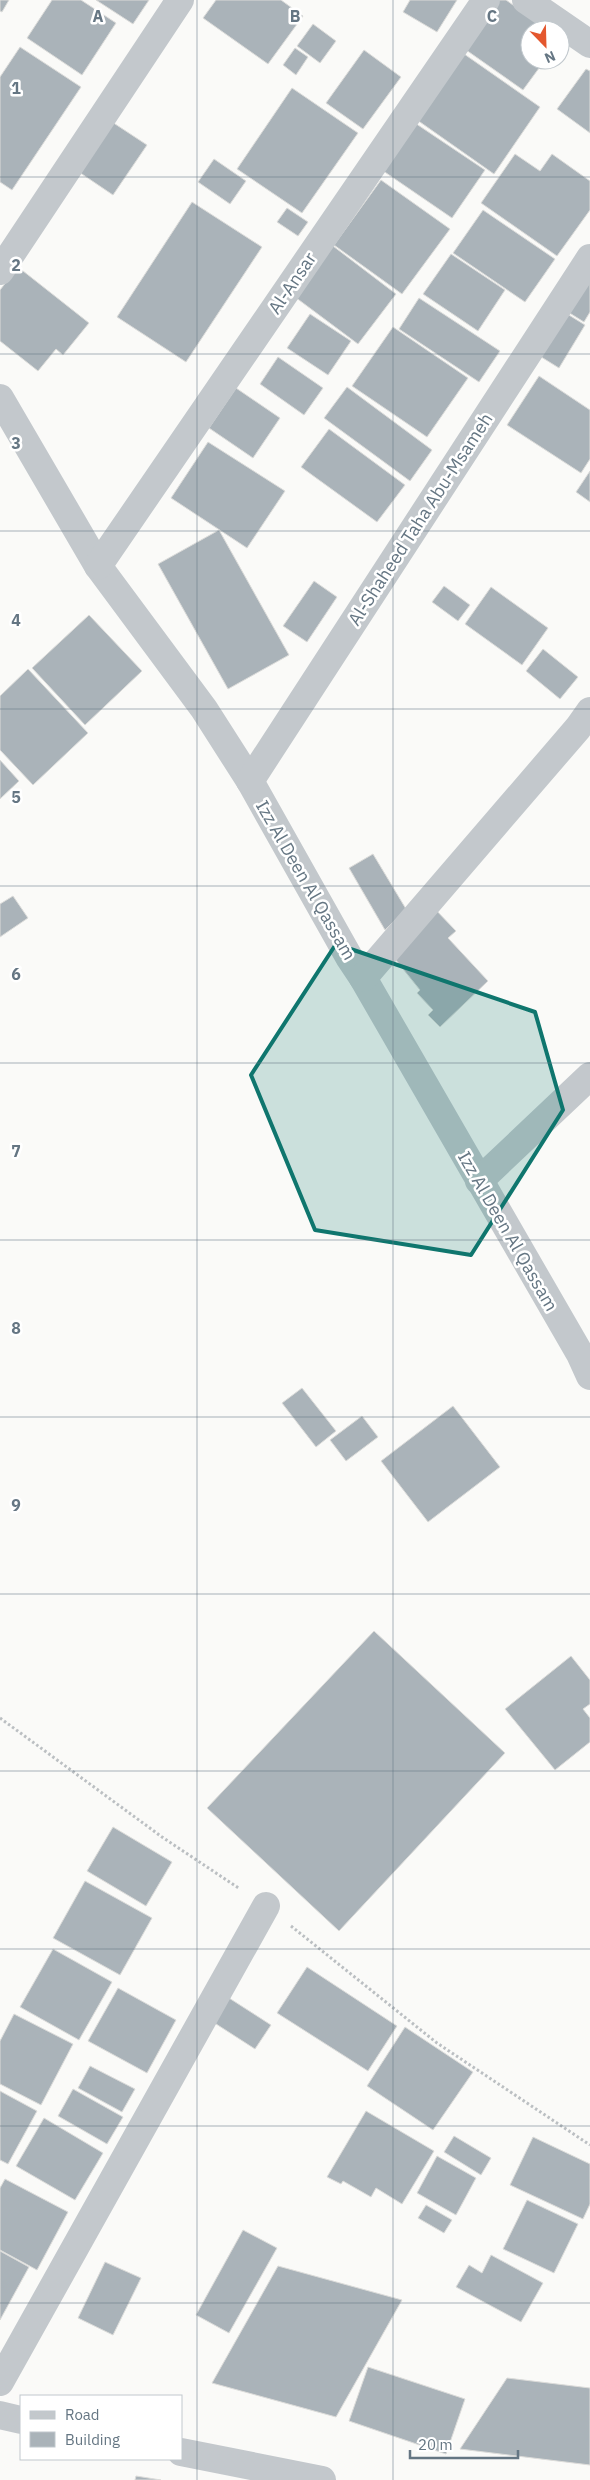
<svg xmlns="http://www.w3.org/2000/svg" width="590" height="2480" viewBox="0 0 590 2480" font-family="'IBM Plex Sans',sans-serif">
<rect width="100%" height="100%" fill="#fafaf8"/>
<g fill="#aab3b9" stroke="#dcdcda">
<polygon points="0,0 9,0 2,12 0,11"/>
<polygon points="52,0 81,0 116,23 82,75 27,38"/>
<polygon points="96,0 149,0 133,24"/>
<polygon points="216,0 281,0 303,16 268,64 203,18"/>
<polygon points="410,0 457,0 437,32 403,12"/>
<polygon points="492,0 506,0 548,30 530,30 530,60 545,60 523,90 459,45"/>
<polygon points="313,24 336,41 320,63 297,46"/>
<polygon points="20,47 81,87 12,190 0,182 0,77"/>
<polygon points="295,48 308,57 296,75 283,65"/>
<polygon points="457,49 540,107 494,174 410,115"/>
<polygon points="364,50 401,77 363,129 326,103"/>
<polygon points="586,69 590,71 590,133 557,109"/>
<polygon points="292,88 358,133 302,213 237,169"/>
<polygon points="106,118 147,145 113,195 73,168"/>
<polygon points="409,119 485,170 452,218 376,166"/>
<polygon points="515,154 540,171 552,154 590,181 590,210 557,256 481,203"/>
<polygon points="214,159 246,181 230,204 198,182"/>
<polygon points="381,180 450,229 402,294 334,245"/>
<polygon points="192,202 262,247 186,362 117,317"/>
<polygon points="287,208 308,222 298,236 277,222"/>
<polygon points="483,210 555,259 525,302 453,253"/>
<polygon points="333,246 396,294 358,344 295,297"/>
<polygon points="451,254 505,290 478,331 423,294"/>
<polygon points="18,267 89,323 63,355 56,349 38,371 0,341 0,290"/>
<polygon points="590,278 590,312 584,322 568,312"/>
<polygon points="419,298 500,351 479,382 399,329"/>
<polygon points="564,312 585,325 559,368 538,355"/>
<polygon points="310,314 351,341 328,375 287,348"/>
<polygon points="393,327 468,378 427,437 352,386"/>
<polygon points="278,357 323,388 304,415 260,384"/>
<polygon points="539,376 590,410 590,459 581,473 507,425"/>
<polygon points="347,387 432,450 410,481 324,418"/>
<polygon points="236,388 280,418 253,458 209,428"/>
<polygon points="329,429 405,485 377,522 301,467"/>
<polygon points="208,442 285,491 247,548 171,498"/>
<polygon points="590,471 590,502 576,492"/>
<polygon points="219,530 289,655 228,689 158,564"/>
<polygon points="314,581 337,597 307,642 283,626"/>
<polygon points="444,586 470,605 458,621 432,602"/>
<polygon points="491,587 548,628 522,665 465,624"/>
<polygon points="89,615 142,671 85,725 32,668"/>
<polygon points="543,649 578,677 560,699 526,671"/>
<polygon points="28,669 88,733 33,785 0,750 0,696"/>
<polygon points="0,760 19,781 0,799"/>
<polygon points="373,854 406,909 385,930 349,868"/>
<polygon points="13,896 28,918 0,937 0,904"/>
<polygon points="433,907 456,931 448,938 488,981 440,1027 428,1015 433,1010 417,993 420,990 391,954"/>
<polygon points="302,1388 336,1431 316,1447 282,1403"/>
<polygon points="453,1406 500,1467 428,1522 381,1461"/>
<polygon points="362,1416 378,1437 346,1461 330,1440"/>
<polygon points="374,1631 505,1753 339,1931 207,1808"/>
<polygon points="571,1656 590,1680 590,1704 583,1709 590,1718 590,1742 555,1770 505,1709"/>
<polygon points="113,1827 172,1862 146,1906 87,1871"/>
<polygon points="85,1881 152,1918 120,1975 53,1938"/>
<polygon points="53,1949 112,1982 79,2040 20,2007"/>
<polygon points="307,1967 397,2026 368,2071 277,2013"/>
<polygon points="118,1988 176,2020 147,2073 88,2041"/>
<polygon points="229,1998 271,2025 255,2049 213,2022"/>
<polygon points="14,2014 73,2044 41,2105 0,2084 0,2041"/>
<polygon points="405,2027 473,2072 433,2130 367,2086"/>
<polygon points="90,2066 135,2089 122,2112 78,2088"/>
<polygon points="73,2089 123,2117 107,2144 58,2116"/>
<polygon points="0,2091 37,2111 8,2164 0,2160"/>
<polygon points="366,2111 434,2151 402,2204 376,2188 371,2197 343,2181 341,2184 327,2177"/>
<polygon points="44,2118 103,2153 75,2200 16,2166"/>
<polygon points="454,2136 491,2158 481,2175 444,2152"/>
<polygon points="533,2137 590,2164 590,2204 583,2219 510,2185"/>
<polygon points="437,2156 476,2178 456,2215 417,2193"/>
<polygon points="5,2179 68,2212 37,2270 0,2250 0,2188"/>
<polygon points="527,2200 578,2224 554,2273 503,2249"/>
<polygon points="426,2205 452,2220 444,2233 418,2218"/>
<polygon points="243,2230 277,2248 229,2333 196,2315"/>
<polygon points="0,2251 29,2267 0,2320"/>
<polygon points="491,2255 543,2283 521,2322 456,2287 469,2265 482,2273"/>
<polygon points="105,2262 141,2278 113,2335 78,2318"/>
<polygon points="278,2266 402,2300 336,2417 212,2383"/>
<polygon points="368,2367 465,2399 446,2454 349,2421"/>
<polygon points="507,2378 590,2388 590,2465 460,2449"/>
<polygon points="136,2476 161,2480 135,2480"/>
</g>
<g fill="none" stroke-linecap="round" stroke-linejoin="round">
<g stroke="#bbbfc2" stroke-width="3" stroke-dasharray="2.5 2.5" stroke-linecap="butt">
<polyline points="0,1718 162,1837 240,1889"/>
<polyline points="291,1926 437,2043 590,2145"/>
</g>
<g stroke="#c3c8cc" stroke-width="28">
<polyline points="526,0 590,44"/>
<polyline points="0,271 180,0"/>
<polyline points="0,398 98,566 204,709 250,781 349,957 363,978 580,1354 590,1376"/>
<polyline points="98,566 486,0"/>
<polyline points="250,781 590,258"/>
<polyline points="363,978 578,728 590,711"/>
<polyline points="479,1181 590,1076"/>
<polyline points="0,2382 266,1906"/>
<polyline points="0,2415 21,2420"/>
<polyline points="181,2452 322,2480"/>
</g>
</g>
<path fill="#0f766e" fill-opacity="0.2" stroke="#0f766e" stroke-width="4" stroke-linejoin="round" d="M336 944 535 1012 563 1110 471 1255 315 1230 251 1075Z"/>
<path fill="none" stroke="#657683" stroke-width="1" stroke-opacity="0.55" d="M197 0V2480M393 0V2480M0 177H590M0 354H590M0 531H590M0 709H590M0 886H590M0 1063H590M0 1240H590M0 1417H590M0 1594H590M0 1771H590M0 1949H590M0 2126H590M0 2303H590"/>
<g text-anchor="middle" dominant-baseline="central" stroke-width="5" stroke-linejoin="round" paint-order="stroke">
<g font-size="18" fill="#657683" stroke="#fff">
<text transform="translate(292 283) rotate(-56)">Al-Ansar</text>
<text transform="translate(420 519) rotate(-57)">Al-Shaheed Taha Abu-Msameh</text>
<text transform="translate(306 880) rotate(60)">Izz Al Deen Al Qassam</text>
<text transform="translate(508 1231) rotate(60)">Izz Al Deen Al Qassam</text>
</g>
</g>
<g font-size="16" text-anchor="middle" font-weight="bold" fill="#657683" stroke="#fff" stroke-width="5" stroke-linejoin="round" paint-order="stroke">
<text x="98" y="22">A</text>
<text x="295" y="22">B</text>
<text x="492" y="22">C</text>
<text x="16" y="94">1</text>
<text x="16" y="271">2</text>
<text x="16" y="449">3</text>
<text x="16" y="626">4</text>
<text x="16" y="803">5</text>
<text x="16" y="980">6</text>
<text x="16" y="1157">7</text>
<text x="16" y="1334">8</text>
<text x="16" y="1511">9</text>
</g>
<rect x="20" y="2395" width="162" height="65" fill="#ffffff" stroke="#c1c8cd"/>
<rect x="30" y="2411" width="25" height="8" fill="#c3c8cc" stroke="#c1c8cd"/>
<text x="65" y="2420" font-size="15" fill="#657683">Road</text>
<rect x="30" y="2432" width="25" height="15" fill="#aab3b9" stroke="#c1c8cd"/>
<text x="65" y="2445" font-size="15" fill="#657683">Building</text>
<g transform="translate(545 45) rotate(157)"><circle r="24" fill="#ffffff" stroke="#c1c8cd"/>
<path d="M0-4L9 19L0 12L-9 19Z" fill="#e4572e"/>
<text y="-8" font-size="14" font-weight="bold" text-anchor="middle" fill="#657683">N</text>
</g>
<path d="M410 2450v8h108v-8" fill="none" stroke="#657683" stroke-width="2.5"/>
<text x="418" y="2450" font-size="15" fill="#657683" stroke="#ffffff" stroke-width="4" paint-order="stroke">20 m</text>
</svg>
